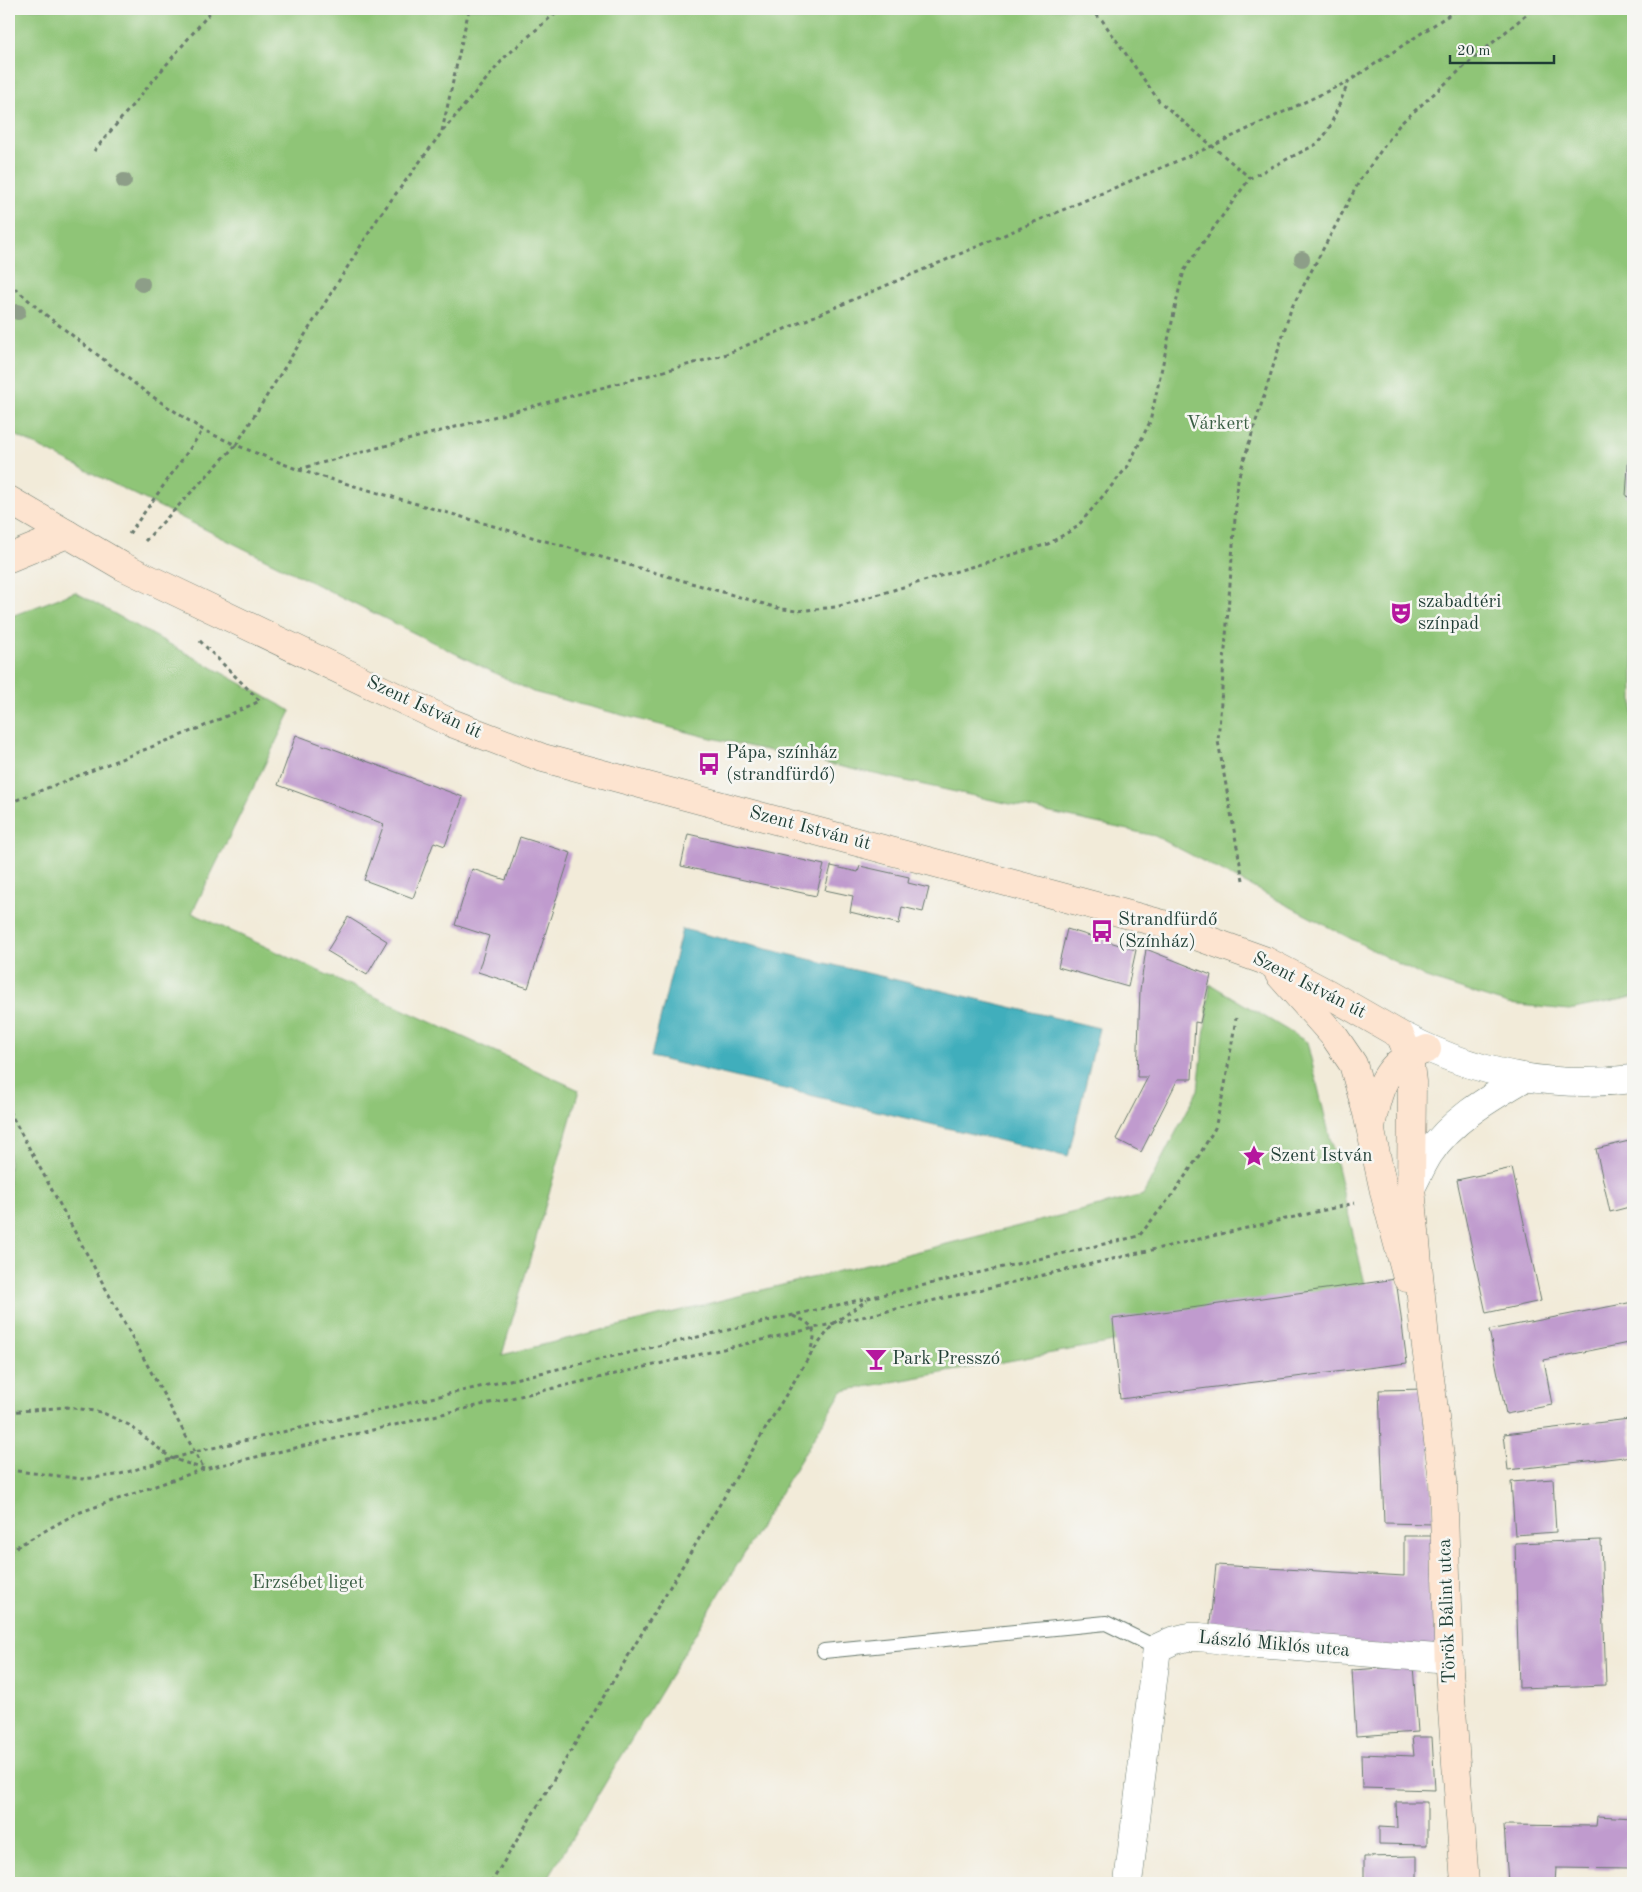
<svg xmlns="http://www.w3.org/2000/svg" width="1642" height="1892" viewBox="0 0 1642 1892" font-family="'Old Standard TT',serif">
<rect width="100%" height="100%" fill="#f6f6f2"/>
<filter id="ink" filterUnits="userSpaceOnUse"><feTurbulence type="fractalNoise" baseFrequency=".02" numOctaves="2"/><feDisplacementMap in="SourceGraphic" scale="10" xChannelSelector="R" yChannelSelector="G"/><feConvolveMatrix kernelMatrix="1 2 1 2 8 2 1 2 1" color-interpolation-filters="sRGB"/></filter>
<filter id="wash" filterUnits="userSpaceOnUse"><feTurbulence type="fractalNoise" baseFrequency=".0096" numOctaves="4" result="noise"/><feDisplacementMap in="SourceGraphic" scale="20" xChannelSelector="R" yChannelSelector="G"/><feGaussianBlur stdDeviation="1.12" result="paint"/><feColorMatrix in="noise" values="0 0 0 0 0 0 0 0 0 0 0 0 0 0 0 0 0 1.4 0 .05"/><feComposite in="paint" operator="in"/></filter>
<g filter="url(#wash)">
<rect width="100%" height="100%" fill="#f2ebd9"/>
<g fill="#8fc577" stroke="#578156">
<polygon points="9,9 1633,9 1633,997 1569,1010 1508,1004 1426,978 1155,836 707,737 533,692 9,432"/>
<polygon points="75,592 291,711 192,913 579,1090 502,1355 1143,1195 1198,1090 1210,984 1307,1042 1368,1296 842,1391 545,1883 9,1883 9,617"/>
</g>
<polygon fill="#3faebc" stroke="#2f7678" points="682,929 1099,1028 1068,1157 651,1057"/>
<g id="blocks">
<g fill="#c09bce">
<polygon points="1633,451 1633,517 1632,517 1631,498 1626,496 1629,452"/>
<polygon points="296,735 463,797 445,846 434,842 413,898 364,880 384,824 278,785"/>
<polygon points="688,834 824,865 816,896 681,866"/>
<polygon points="520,837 571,853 528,988 478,972 489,936 455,925 472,869 506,880"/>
<polygon points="831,866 858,872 860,866 909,877 908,883 929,888 923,912 902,907 899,924 850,912 853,896 825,890"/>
<polygon points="348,917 387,941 367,975 327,951"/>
<polygon points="1067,929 1136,950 1128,987 1058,967"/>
<polygon points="1146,949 1211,975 1200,1023 1195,1022 1192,1079 1178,1079 1141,1152 1116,1139 1148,1077 1137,1077 1140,990"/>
<polygon points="1633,1140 1633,1206 1610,1212 1596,1149"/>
<polygon points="1512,1168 1541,1301 1486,1313 1457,1180"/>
<polygon points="1396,1279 1407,1363 1120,1399 1113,1319"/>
<polygon points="1633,1302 1633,1342 1544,1360 1552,1405 1506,1414 1489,1330"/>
<polygon points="1426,1389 1434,1524 1384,1523 1379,1390"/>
<polygon points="1629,1419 1633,1456 1508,1470 1504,1434"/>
<polygon points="1553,1479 1556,1532 1515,1535 1511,1482"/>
<polygon points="1404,1536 1437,1536 1439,1651 1209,1633 1216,1565 1404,1576"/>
<polygon points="1601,1540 1606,1685 1519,1688 1515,1543"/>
<polygon points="1413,1666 1418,1732 1356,1736 1352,1670"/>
<polygon points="1412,1737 1432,1737 1435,1790 1362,1788 1361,1754 1414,1756"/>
<polygon points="1396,1802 1427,1802 1427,1845 1379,1844 1379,1827 1397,1828"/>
<polygon points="1597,1816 1633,1818 1633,1869 1556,1868 1555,1883 1508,1883 1504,1825 1596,1826"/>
<polygon points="1417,1856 1417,1883 1364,1883 1364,1857"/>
<polygon points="1048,1879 1089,1882 1088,1883 1047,1883"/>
</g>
</g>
</g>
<g filter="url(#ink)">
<use href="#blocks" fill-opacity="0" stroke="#697a6e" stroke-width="1"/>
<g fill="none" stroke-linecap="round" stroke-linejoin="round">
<defs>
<polyline id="lane" points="824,1651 1106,1623 1157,1648"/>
<g id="street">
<path d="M1405 1037C1476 1074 1554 1089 1633 1079"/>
<path d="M1411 1188C1417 1177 1422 1165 1429 1154 1451 1120 1490 1098 1524 1078"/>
<polyline points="1128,1883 1157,1648 1172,1641 1188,1637 1200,1637 1245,1643 1449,1659"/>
</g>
<g id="secondary">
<polyline points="9,500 122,566 449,722 543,758 1163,924 1266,961 1327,993 1400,1035 1409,1056 1412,1082 1411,1188 1425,1339 1443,1480 1449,1670 1465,1883"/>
<polyline points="9,558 67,534"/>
<polyline points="1279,974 1334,1036 1353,1064 1367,1113 1385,1196 1407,1278"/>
<path d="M1371 1127C1376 1101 1381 1073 1405 1058 1412 1054 1420 1052 1427 1049"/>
</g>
</defs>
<use href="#lane" stroke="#697a6e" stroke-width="16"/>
<use href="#street" stroke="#697a6e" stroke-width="29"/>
<use href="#secondary" stroke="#697a6e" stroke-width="29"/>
<g stroke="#697a6e" stroke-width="3" stroke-dasharray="4 4" stroke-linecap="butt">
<polyline points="1090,9 1102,20 1159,101 1250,178"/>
<polyline points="442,131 469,9"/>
<polyline points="94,151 213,9"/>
<polyline points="9,283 42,312 147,393 203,430 236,445 380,215 442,132 505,57 560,9"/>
<polyline points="299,469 724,355 1212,146 1349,81"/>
<polyline points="129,534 203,430"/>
<polyline points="145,541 236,445 299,470 778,608 796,611 836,607 1048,544 1077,527 1128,466 1150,422 1179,290 1184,271 1199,248 1250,178 1317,144 1328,131 1349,81 1458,9"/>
<polyline points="9,803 202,727 260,701 198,639"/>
<polyline points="1243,880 1218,741 1238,479 1291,309 1360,180 1400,124 1466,65 1533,9"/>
<polyline points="9,908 11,914 9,915"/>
<polyline points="9,1111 204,1469"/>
<polyline points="793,1316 805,1321 813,1328 814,1338 810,1352"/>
<polyline points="9,1412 67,1407 101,1412 129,1425 171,1458 204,1469"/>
<polyline points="9,1470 83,1479 117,1475 195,1452 1139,1236 1172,1195 1197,1159 1215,1128 1225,1085 1236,1018"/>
<polyline points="9,1551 75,1514 204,1469 1355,1203"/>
<polyline points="491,1883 810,1355 834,1323 867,1300"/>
</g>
<use href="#lane" stroke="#fff" stroke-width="14"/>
<use href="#street" stroke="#fff" stroke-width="28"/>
<use href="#secondary" stroke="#fde4d0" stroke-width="28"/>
</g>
<g fill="#8d9e88">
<circle cx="124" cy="181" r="8"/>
<circle cx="1302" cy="259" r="8"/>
<circle cx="142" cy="284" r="8"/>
<circle cx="18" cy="312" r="8"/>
</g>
</g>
<defs>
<symbol id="theatre-bare" viewBox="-9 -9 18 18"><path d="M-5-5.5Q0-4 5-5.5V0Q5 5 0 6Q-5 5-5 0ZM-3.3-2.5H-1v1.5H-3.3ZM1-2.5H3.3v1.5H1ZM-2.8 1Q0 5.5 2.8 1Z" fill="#b5179e" stroke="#f6f6f2" stroke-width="2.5" paint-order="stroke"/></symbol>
<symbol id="bus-bare" viewBox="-9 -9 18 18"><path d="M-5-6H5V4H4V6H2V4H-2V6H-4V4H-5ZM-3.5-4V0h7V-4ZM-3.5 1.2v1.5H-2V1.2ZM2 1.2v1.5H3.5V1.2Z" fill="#b5179e" stroke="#f6f6f2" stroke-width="2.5" paint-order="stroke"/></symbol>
<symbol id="sight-bare" viewBox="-9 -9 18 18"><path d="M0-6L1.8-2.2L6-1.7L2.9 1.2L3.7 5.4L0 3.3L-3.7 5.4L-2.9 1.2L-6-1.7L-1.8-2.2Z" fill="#b5179e" stroke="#f6f6f2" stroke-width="2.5" paint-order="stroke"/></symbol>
<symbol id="bar-bare" viewBox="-9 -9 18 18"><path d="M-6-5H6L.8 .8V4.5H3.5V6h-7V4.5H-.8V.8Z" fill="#b5179e" stroke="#f6f6f2" stroke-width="2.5" paint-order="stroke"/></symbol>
</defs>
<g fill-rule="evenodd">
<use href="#theatre-bare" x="1385" y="597" width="32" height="32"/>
<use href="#bus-bare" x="693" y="748" width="32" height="32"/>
<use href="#bus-bare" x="1086" y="915" width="32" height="32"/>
<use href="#sight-bare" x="1238" y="1140" width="32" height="32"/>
<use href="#bar-bare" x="860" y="1343" width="32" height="32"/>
</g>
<g text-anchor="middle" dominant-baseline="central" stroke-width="5" stroke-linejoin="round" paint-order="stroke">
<g font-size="19" fill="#3b5f45" stroke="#f6f6f2">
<text x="1218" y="424">Várkert</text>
<text x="308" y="1583">Erzsébet liget</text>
</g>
<g font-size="19" fill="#1f3d34" stroke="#f6f6f2" text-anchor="start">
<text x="1418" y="602">szabadtéri<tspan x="1418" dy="22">színpad</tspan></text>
<text x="726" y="753">Pápa, színház<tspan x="726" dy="22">(strandfürdő)</tspan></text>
<text x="1118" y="920">Strandfürdő<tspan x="1118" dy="22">(Színház)</tspan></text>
<text x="1270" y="1156">Szent István</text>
<text x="892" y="1359">Park Presszó</text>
</g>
<g font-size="19" fill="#1f3d34" stroke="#f6f6f2">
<text transform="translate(424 708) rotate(25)">Szent István út</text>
<text transform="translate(810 829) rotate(15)">Szent István út</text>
<text transform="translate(1309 986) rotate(27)">Szent István út</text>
<text transform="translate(1448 1611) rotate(-92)">Török Bálint utca</text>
<text transform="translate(1274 1645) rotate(5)">László Miklós utca</text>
</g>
</g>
<rect width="1642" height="1892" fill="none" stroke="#f6f6f2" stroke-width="30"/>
<path d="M1450 55v8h104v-8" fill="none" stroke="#1f3d34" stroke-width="2.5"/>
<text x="1457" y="55" font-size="15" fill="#1f3d34" stroke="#f6f6f2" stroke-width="4" paint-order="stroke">20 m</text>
</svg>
